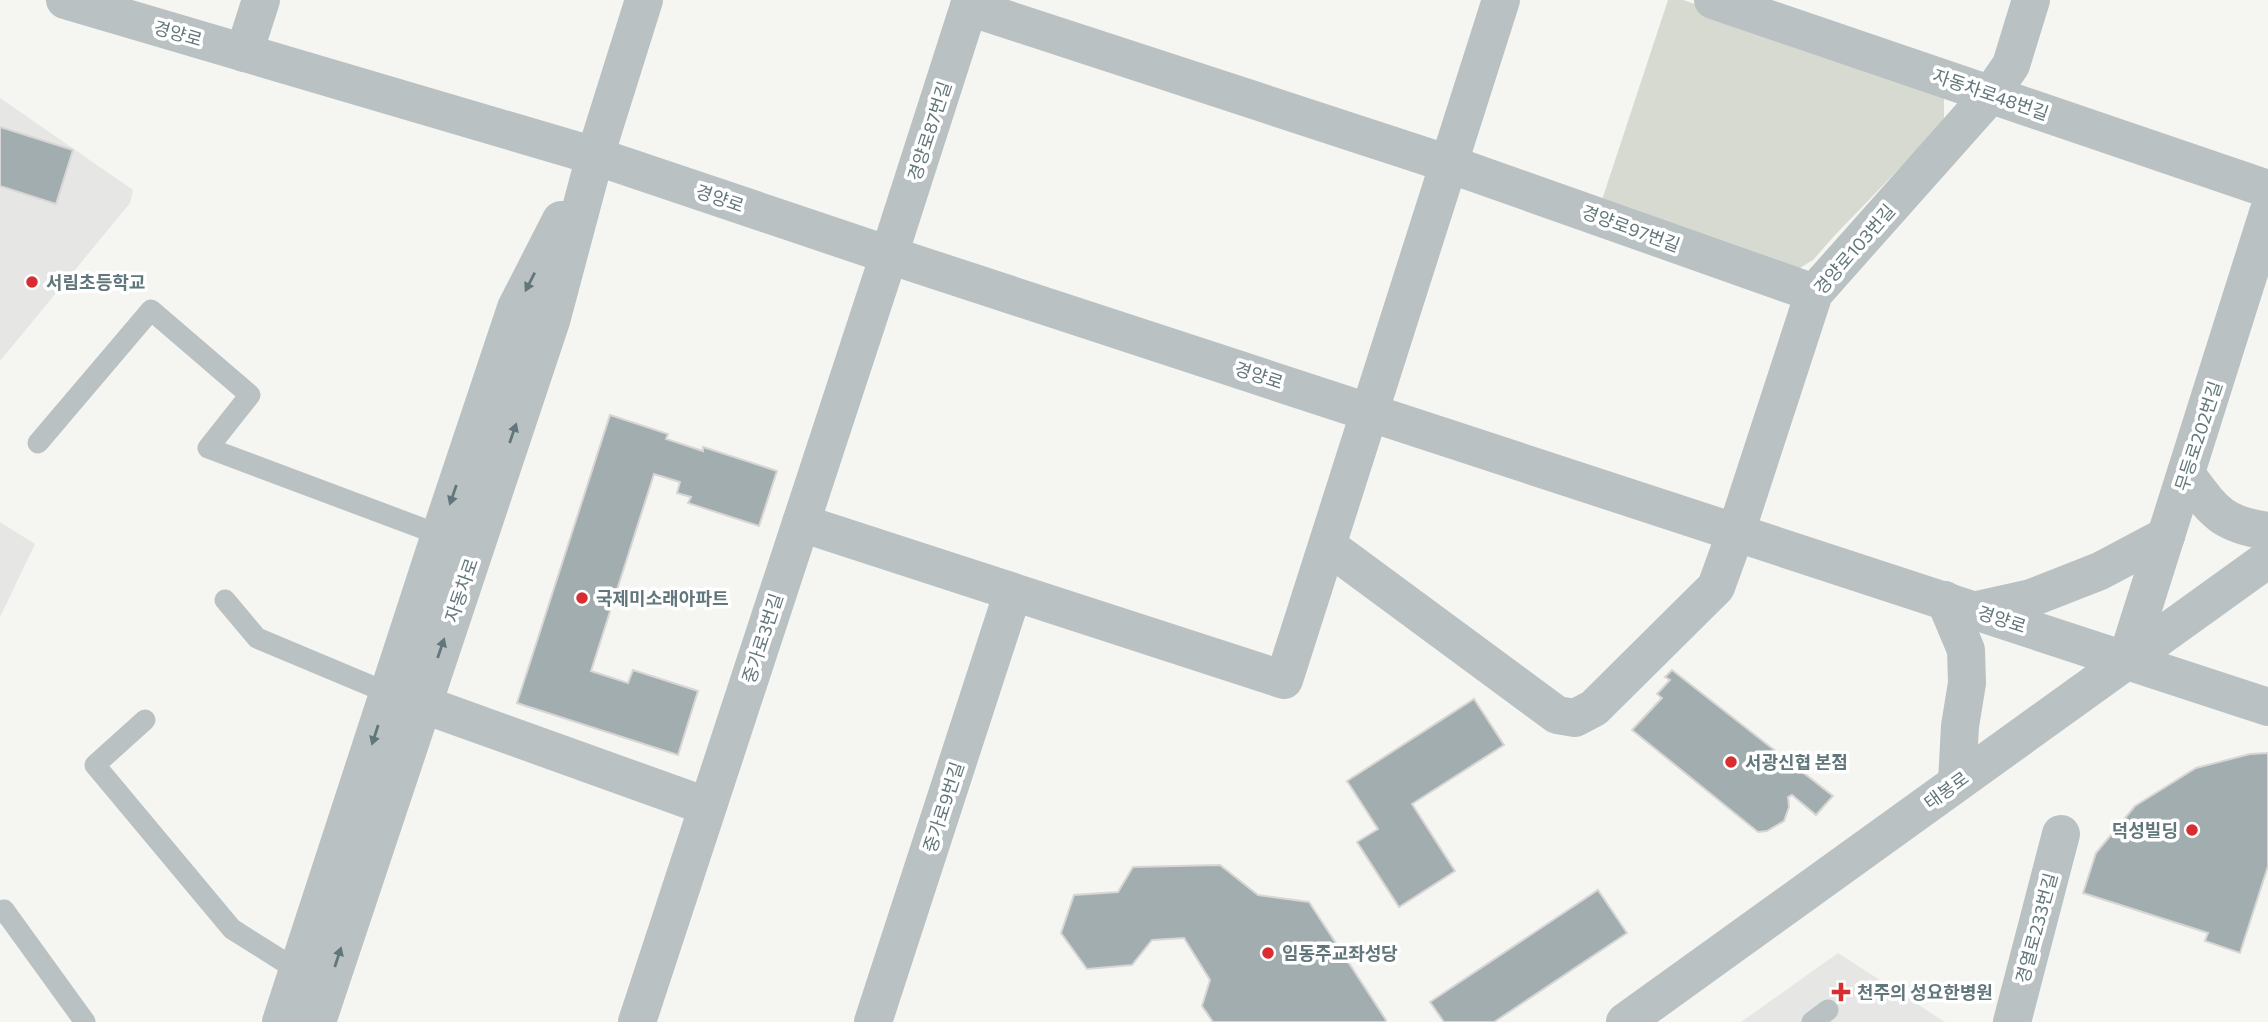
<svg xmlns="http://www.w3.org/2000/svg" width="2268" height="1022" viewBox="0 0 2268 1022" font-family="Commissioner,'Noto Sans KR',sans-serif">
<rect width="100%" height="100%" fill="#f5f5f2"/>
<g fill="#e6e6e5">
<polygon points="0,98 133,190 130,203 0,361"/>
<polygon points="0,522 35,544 0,617"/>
<polygon points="1838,953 1945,1022 1741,1022"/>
</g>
<polygon fill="#d6dad1" points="1668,0 1683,0 1934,84 1944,97 1944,122 1835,235 1813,260 1795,271 1600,206"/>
<g fill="#a1adaf" stroke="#d7d6d5" stroke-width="2">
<polygon points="0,127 73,150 56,204 0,186"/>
<polygon points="610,415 668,434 666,439 703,451 703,447 777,471 759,526 688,503 691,497 677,493 680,482 654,474 591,671 628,683 633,670 698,691 678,755 517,703"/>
<polygon points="1672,670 1833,796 1816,815 1792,795 1788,797 1789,807 1784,821 1767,831 1758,832 1632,730 1662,698 1657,694 1670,680 1665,677"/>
<polygon points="1474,699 1504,745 1412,804 1455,871 1399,907 1357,842 1378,829 1347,781"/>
<polygon points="2268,753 2268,866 2240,953 2205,941 2208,933 2083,893 2096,853 2135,806 2196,768 2250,754"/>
<polygon points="1220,865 1258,895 1309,902 1386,1020 1385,1022 1213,1022 1202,1006 1210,980 1184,938 1152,940 1132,965 1087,969 1061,933 1074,895 1118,892 1133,867"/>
<polygon points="1598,890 1627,933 1494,1022 1444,1022 1430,1002"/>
</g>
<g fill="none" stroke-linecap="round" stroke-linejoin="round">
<g stroke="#bac1c2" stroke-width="21">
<polyline points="38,443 151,310 250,395 208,448 440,535"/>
<polyline points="225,600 257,638 388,693"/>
<polyline points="145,720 95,765 232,929 297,970"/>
<polyline points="0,913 4,910 85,1022"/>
<polyline points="1812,1022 1828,1010"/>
</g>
<g stroke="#bac1c2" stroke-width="38">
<polyline points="1713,0 2268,189"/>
<polyline points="969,7 1449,164 1814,293"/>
<polyline points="244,53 261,0"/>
<polyline points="801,523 1284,680 1501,0"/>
<polyline points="1328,546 1557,715 1575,718 1594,708 1716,587 1736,532 1814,293 1991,94 2011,65 2031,0"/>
<polyline points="2127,659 2268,213"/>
<polyline points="422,704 706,806"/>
<polyline points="637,1022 889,255 971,0"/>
<polyline points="873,1022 1013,592"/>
<polyline points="2012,1022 2061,834"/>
</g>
<g stroke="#bac1c2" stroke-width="38">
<polyline points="65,0 595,156 889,255 2268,707"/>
<path d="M2186 474C2213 510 2220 524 2268 531"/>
<polyline points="1945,600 1966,650 1967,683 1960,726 1957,782"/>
<polyline points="1977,610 2031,598 2100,571 2166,536"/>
<polyline points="281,1022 440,535 516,308 561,220"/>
<polyline points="317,1022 551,321 595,156 644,0"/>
<polyline points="1625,1022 2268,559"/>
</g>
</g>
<defs><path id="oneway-solid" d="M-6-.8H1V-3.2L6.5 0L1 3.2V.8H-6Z" transform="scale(1.75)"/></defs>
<g fill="#62777b">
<use href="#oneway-solid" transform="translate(530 282) rotate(117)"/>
<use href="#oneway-solid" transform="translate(513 433) rotate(-71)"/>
<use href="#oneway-solid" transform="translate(453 495) rotate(109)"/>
<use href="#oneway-solid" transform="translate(441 648) rotate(-71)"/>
<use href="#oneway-solid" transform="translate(375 735) rotate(108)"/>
<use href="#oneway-solid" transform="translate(338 957) rotate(-72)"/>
</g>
<g fill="#d92e31" stroke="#fff" stroke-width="2.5">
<circle cx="32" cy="282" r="7"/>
<circle cx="582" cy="598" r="7"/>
<circle cx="1731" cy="762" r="7"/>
<circle cx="2192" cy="830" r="7"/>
<circle cx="1268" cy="953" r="7"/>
<path d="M1837.5 981.5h7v7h7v7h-7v7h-7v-7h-7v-7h7z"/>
</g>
<g text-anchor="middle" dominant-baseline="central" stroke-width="7" stroke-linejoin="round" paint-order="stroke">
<g font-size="18" fill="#62777b" stroke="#fff">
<text transform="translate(178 33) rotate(16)">경양로</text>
<text transform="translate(1991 94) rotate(19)">자동차로48번길</text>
<text transform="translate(929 131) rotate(-72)">경양로87번길</text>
<text transform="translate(720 198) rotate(19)">경양로</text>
<text transform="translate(1631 228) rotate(20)">경양로97번길</text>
<text transform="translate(1854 249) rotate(-49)">경양로103번길</text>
<text transform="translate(1259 375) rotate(18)">경양로</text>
<text transform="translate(2198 436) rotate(-72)">무등로202번길</text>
<text transform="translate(461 590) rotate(-71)">자동차로</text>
<text transform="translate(2002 619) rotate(18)">경양로</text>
<text transform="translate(762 638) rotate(-72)">중가로3번길</text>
<text transform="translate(1946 790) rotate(-36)">태봉로</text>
<text transform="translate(943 807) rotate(-72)">중가로9번길</text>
<text transform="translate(2036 928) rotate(-75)">경열로233번길</text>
</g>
<g font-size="18" font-weight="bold" fill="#62777b" stroke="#fff" text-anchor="start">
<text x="46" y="282">서림초등학교</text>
<text x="596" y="598">국제미소래아파트</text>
<text x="1745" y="762">서광신협 본점</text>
<text x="2178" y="830" text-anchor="end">덕성빌딩</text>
<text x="1282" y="953">임동주교좌성당</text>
<text x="1857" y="992">천주의 성요한병원</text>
</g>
</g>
</svg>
